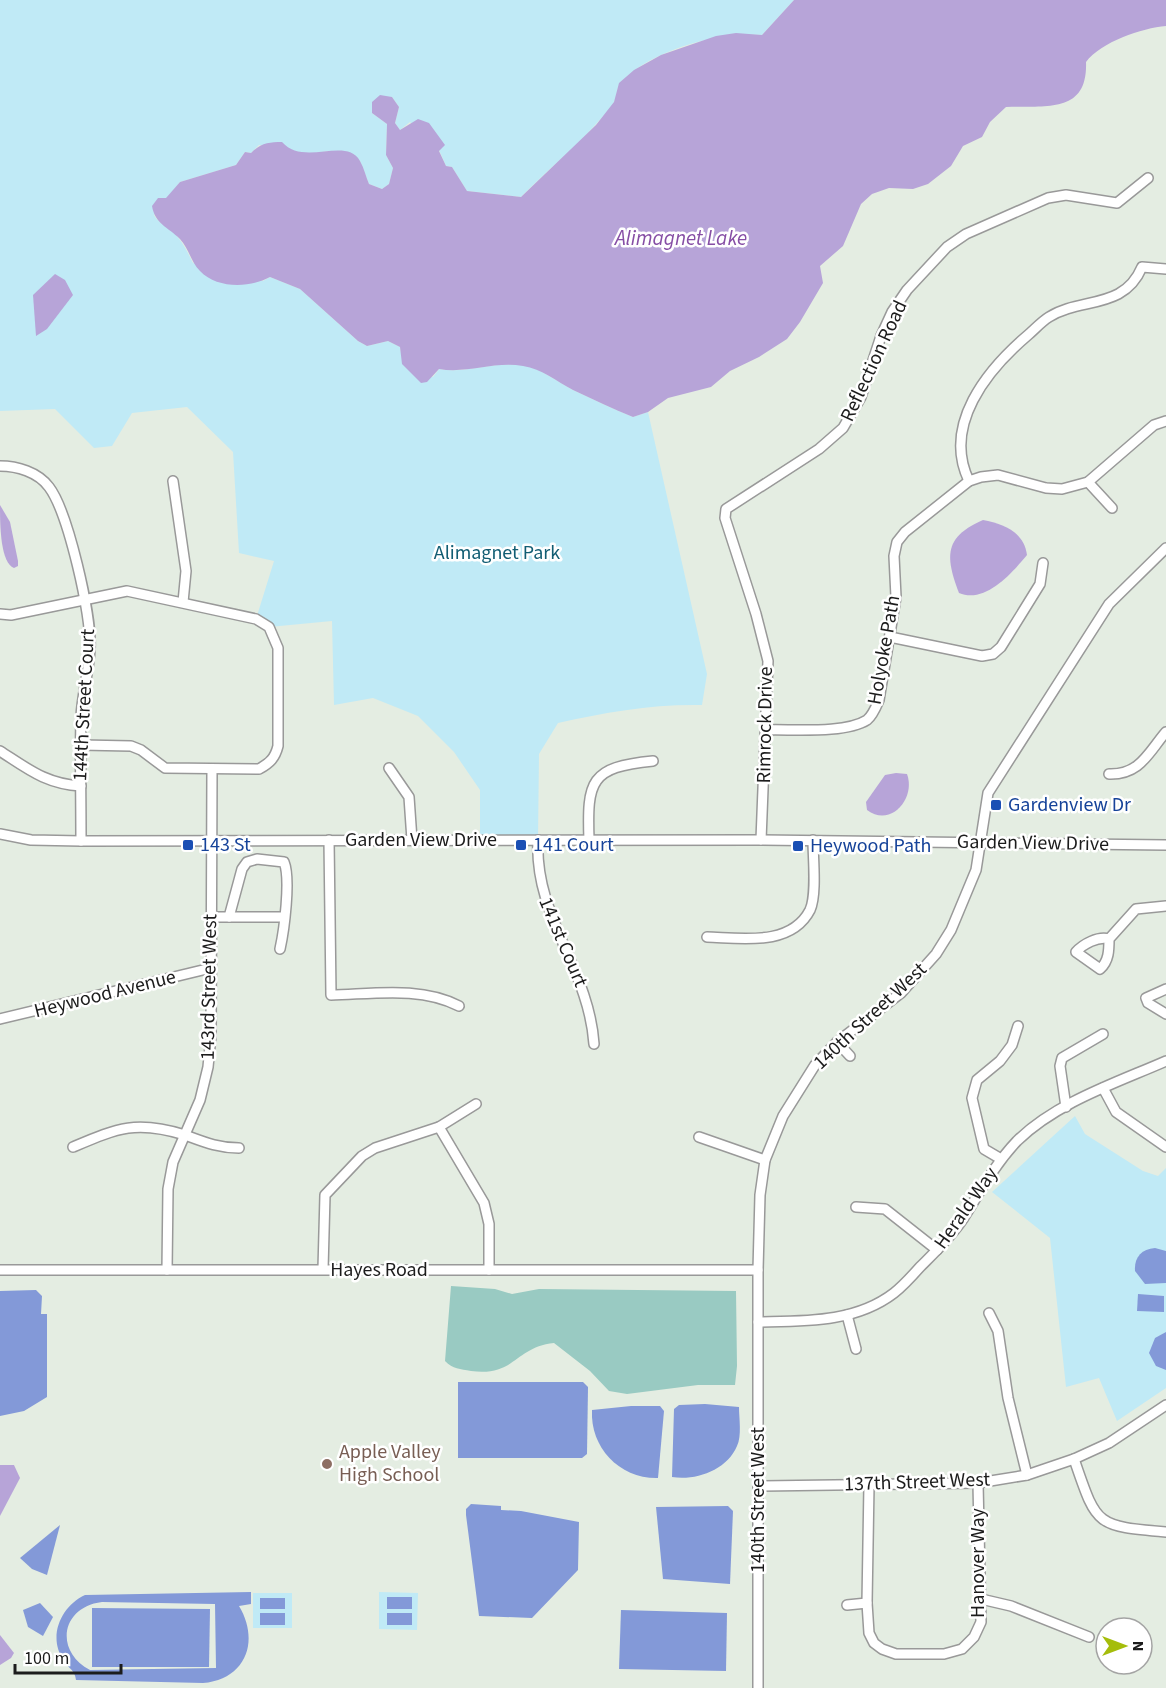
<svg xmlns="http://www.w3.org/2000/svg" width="1166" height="1688" viewBox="0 0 1166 1688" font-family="'Source Sans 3',sans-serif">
<rect width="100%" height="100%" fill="#e4ede2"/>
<path fill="#99cac2" d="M451 1286 495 1289 512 1294 539 1289 736 1291 737 1366 735 1385H698L627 1394 609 1391 590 1371 554 1343C515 1347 515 1377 471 1371 460 1369 453 1369 445 1361Z"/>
<g fill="#c0eaf6">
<path d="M0 0H794L762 35C718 32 654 49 622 81 616 86 618 95 614 102 611 109 602 117 597 123 574 149 546 171 521 197L467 191 452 167 446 166 439 150 410 122 400 130 395 123 399 107 392 97 372 113 387 124 386 155 393 168 389 184 382 189 369 184 360 161 329 151 309 154 259 145 251 153 245 152 236 165 180 182 154 215C159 224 165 224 172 231 182 240 187 251 193 263L263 281 270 277 300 289 358 341 367 346 388 341 400 347 403 364 433 377 439 369C467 374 494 361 523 365 542 369 556 381 573 390 593 399 613 409 633 417L648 412 707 674 702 705C653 704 606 712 558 723L539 754 538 840H480V790L454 752 418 716 373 698 334 705 332 621 269 627 256 619 274 561 239 553 233 452 187 407 132 413 112 446 94 448 55 409 0 411Z"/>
<polygon points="1075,1116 1085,1134 1143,1171 1158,1176 1166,1168 1166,1388 1117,1421 1099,1378 1066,1387 1050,1238 992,1192"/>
<polygon points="379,1592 418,1593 417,1630 379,1629"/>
<rect x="253" y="1593" width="39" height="35"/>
</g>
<g fill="#8399d8" fill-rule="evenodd">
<path d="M1155 1248 1166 1251V1283L1145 1284 1135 1271C1134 1258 1141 1249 1155 1248Z"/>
<polygon points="36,1290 42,1296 41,1314 47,1314 47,1397 24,1411 0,1416 0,1291"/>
<polygon points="1138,1294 1164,1296 1164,1312 1137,1311"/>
<polygon points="1166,1332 1166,1370 1156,1366 1149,1353 1155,1338"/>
<polygon points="458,1382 583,1382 588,1387 587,1454 582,1458 458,1458"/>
<path d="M705 1404 739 1407C739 1418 742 1436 737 1446 727 1470 696 1481 672 1477L674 1409 679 1405Z"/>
<path d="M631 1406H660L664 1411 658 1478C620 1479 590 1448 592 1410Z"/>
<polygon points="471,1504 501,1506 501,1510 521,1511 579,1522 578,1570 532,1618 479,1616 466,1515 466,1509"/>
<polygon points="728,1506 733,1511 730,1584 663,1579 656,1507"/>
<polygon points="60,1525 47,1575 32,1569 20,1558"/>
<path d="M251 1592V1604L239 1606C260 1641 246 1679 203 1683L76 1680C75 1670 69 1669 64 1661 47 1637 61 1606 85 1595ZM102 1602 215 1604 216 1668 90 1670C54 1651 61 1607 102 1602Z"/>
<rect x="387" y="1597" width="25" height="12"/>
<rect x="260" y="1598" width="25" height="11"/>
<polygon points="40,1603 53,1617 43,1636 28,1627 23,1610"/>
<polygon points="92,1608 210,1609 209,1667 92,1667"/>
<polygon points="621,1610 727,1613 726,1671 619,1669"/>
<rect x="260" y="1613" width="25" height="12"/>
<rect x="387" y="1613" width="25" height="12"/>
</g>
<g fill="#b7a4d8">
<path d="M794 0H1166V26C1142 28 1101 42 1086 62 1088 115 1044 105 1006 107L990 122 982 137 963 146 951 166 928 184 913 189 889 188 872 194 861 204 843 246 820 266 823 283 800 322 787 339 759 357 730 371 711 387 668 398 648 412 633 417C613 409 593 399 573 390 556 381 542 369 523 366 494 361 467 374 439 369L427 382 421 383 402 364 400 347 388 341 367 346 358 341 300 289 270 277C250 288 217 289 200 271 191 262 189 249 180 239 168 227 155 224 152 206L158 198H166L180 182 236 165 245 152 251 153C261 143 269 142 282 142 304 167 346 136 360 161 364 168 366 177 369 184L382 189 389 184 393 168 386 155 387 124 372 113V102L380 95 392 97 399 107 395 123 400 130 418 119 429 123 445 145 439 151 446 166 452 167 467 191 521 197 596 125 614 102 619 83 634 70 661 55 716 36 736 33 762 35Z"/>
<polygon points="55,274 65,280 73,295 47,329 36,336 33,295"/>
<path d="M0 505 10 522 18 561V566L14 568C0 563 0 523 0 505Z"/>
<path d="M983 520C1004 524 1024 532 1027 555 1012 573 985 604 959 593 945 556 944 537 983 520Z"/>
<path d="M896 773 907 774C916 798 891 828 867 810L866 802 885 775Z"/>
<polygon points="0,1465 14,1465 20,1478 0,1516"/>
<polygon points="0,1635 14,1653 11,1658 0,1665"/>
</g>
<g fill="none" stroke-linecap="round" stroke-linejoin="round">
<defs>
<g id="minor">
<path d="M0 466C17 466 38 472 49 487 68 512 92 616 90 649 89 672 82 694 81 717 80 758 81 799 81 841"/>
<polyline points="173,481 186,571 183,602"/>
<path d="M969 481C942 425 987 370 1028 335 1035 329 1041 322 1049 317 1081 297 1124 310 1142 267L1166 269"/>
<polyline points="1088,482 1112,508"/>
<path d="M0 614 11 615 127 591 256 619 269 627 278 648V746C275 758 270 763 259 769L165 768 141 750 131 746 81 745"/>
<polyline points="890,637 982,656 993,654 1001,647 1040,584 1043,563"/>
<path d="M766 730C792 729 845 734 867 720 873 715 876 707 879 700L896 597 894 556 897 542 905 532 969 481 981 477 998 475 1046 488 1062 489 1088 482 1154 425 1166 421"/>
<path d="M0 751C28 769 46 784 81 786"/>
<polyline points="389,768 409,797 412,840"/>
<path d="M1109 774C1140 775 1148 753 1166 732"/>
<polyline points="0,834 31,840 81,841 761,840 1166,845"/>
<path d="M329 840 331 995C373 994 421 986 459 1006"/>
<path d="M538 840C534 916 589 969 594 1044"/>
<path d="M589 840C587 781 590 767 653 761"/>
<polyline points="761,840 768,661 756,614 725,518 726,509 819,449 843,428 861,397 881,336 892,312 907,290 947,247 966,234 1048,198 1066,195 1117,203 1148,178"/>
<polyline points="211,917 283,917"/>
<path d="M229 917 242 869 247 862 257 859 284 862C291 879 284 931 280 949"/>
<path d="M707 937C741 938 791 947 810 910 817 895 813 858 813 840"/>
<path d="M1109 939C1098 936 1083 944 1076 952L1100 969C1109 961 1109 950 1109 939L1136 909 1166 906"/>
<polyline points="1166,989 1146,998 1148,1003 1166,1014"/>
<polyline points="0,1019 211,968"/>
<polyline points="837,1042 850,1056"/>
<polyline points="1103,1088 1116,1112 1166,1147"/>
<polyline points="1066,1107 1060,1066 1062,1058 1103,1034"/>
<polyline points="439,1127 484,1203 489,1224 489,1270"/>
<polyline points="699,1137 765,1160"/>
<path d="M73 1147C118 1128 136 1120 185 1135 204 1142 218 1148 239 1148"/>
<polyline points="1001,1159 984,1149 972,1098 977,1080 1000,1061 1012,1045 1018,1026"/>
<polyline points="856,1207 885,1209 937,1250"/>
<polyline points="323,1269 325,1195 362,1156 375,1148 439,1127 476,1104"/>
<polyline points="0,1270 758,1270"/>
<polyline points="167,1270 168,1189 173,1162 200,1100 208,1067 211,1036 212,769"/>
<polyline points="989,1313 998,1331 1008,1398 1027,1475"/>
<polyline points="847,1315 856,1349"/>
<path d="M758 1322C804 1321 855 1323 894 1293 903 1286 912 1276 920 1267 935 1252 951 1237 963 1219 980 1192 995 1164 1017 1141 1057 1102 1116 1083 1166 1061"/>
<path d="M1074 1459C1097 1526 1095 1526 1166 1532"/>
<polyline points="869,1485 867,1603 869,1633 874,1643 882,1649 896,1654 944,1654 962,1649 974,1637 981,1622 978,1483"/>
<polyline points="758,1486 978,1483 1027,1475 1074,1459 1109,1443 1166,1405"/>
<polyline points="981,1599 1011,1606 1089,1637"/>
<polyline points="847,1605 867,1603"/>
<polyline points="758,1688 758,1270 760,1195 765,1160 783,1116 815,1065 837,1042 901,993 936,954 951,930 976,870 988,793 1109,604 1166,548"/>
</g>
</defs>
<use href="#minor" stroke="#999" stroke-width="12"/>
<use href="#minor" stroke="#fff" stroke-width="9"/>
</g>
<g fill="#1a4fb4" stroke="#fff" stroke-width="2">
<rect x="990" y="799" width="12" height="12" rx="3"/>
<rect x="182" y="839" width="12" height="12" rx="3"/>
<rect x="515" y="839" width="12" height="12" rx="3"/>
<rect x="792" y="840" width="12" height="12" rx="3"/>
</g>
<circle fill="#8d6e63" stroke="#fff" stroke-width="2" cx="327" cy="1464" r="6"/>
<g text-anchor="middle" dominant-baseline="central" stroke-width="5" stroke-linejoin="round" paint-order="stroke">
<g font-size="20" fill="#1c1c1c" stroke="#fff">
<text transform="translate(874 361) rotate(-65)">Reflection Road</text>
<text transform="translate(884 650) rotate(-80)">Holyoke Path</text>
<text transform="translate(84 705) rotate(-87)">144th Street Court</text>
<text transform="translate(765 725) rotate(-89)">Rimrock Drive</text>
<text x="421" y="840">Garden View Drive</text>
<text transform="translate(1033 843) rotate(1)">Garden View Drive</text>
<text transform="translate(563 942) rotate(67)">141st Court</text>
<text transform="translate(209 987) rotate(-89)">143rd Street West</text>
<text transform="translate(105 994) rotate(-14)">Heywood Avenue</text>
<text transform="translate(870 1016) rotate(-43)">140th Street West</text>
<text transform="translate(966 1208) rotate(-55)">Herald Way</text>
<text x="379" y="1270">Hayes Road</text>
<text transform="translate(917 1482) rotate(-2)">137th Street West</text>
<text transform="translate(758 1500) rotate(-90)">140th Street West</text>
<text transform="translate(978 1563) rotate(-90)">Hanover Way</text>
</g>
<g font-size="20" fill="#115d73" stroke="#fff">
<text x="497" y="553">Alimagnet Park</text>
</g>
<g font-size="20" fill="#164399" stroke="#fff" text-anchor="start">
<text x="1008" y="805">Gardenview Dr</text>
<text x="200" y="845">143 St</text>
<text x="533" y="845">141 Court</text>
<text x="810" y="846">Heywood Path</text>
</g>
<g font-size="20" fill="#785e54" stroke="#fff" text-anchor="start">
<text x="339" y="1452">Apple Valley<tspan x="339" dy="23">High School</tspan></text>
</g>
<g font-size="21" font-style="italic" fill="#864ea5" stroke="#fff">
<text x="681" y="238">Alimagnet Lake</text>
</g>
</g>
<g transform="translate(1124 1646) rotate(90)"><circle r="28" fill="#ffffff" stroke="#a4a4a4" stroke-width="1.5"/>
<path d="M0-4.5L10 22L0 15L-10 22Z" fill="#a5bd0b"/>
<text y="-9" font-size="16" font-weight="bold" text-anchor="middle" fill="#1c1c1c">N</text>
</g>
<path d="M15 1664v9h106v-9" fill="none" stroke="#1c1c1c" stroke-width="3"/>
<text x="24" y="1664" font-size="18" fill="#1c1c1c" stroke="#ffffff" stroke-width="4.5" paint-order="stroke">100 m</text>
</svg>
